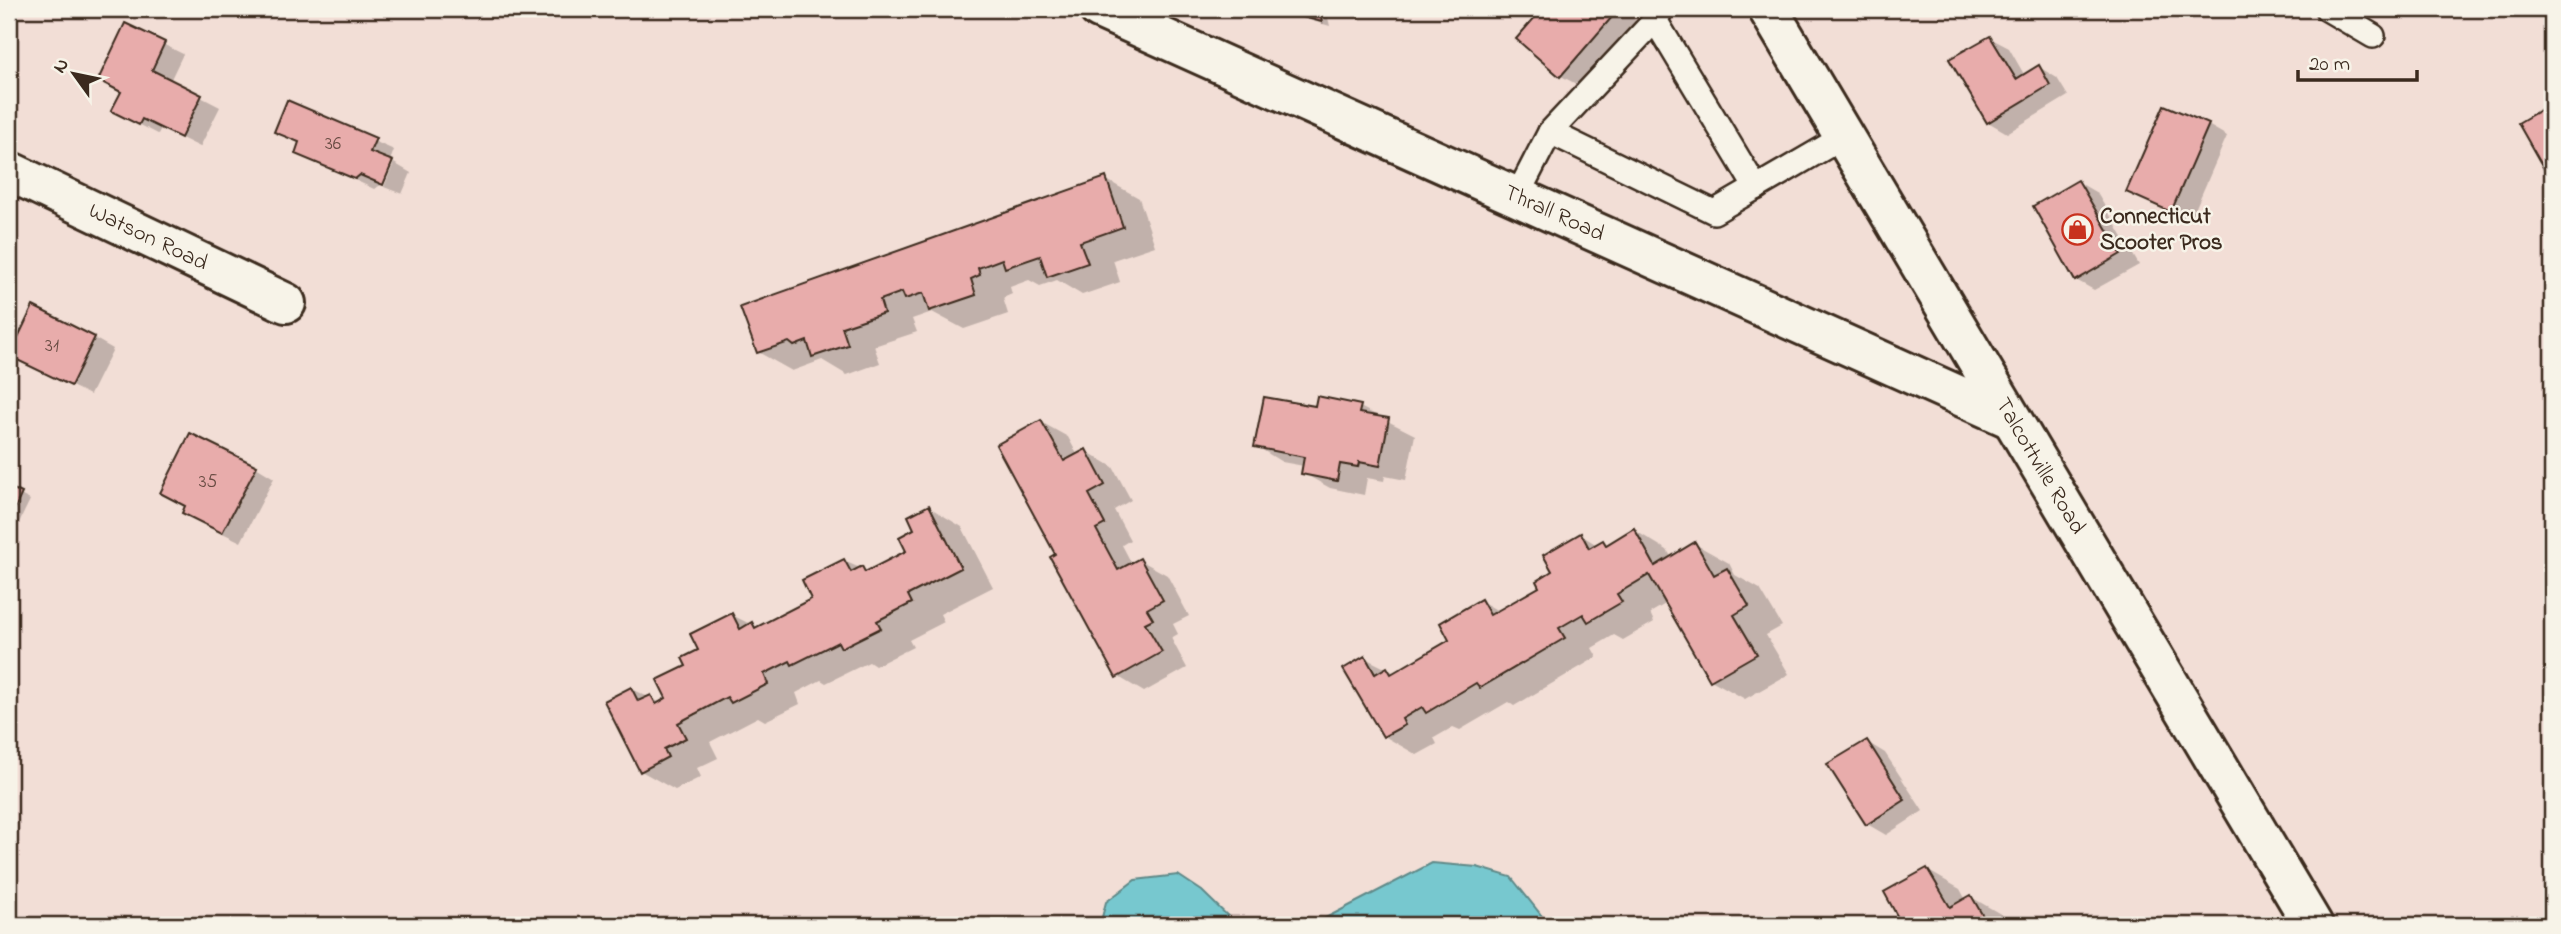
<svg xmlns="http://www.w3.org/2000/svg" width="2561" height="934" viewBox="0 0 2561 934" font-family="'Indie Flower',sans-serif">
<rect width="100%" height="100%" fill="#f2ded6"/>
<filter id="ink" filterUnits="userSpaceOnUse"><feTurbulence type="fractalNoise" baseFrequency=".0143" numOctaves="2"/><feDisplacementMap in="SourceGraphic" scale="14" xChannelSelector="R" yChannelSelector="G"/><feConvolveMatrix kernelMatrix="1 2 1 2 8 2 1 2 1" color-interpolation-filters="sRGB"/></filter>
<g filter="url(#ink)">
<g fill="#77c8cf" stroke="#5f8988" stroke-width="2">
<polygon points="1432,863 1477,867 1511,877 1549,925 1312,925"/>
<polygon points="1178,875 1202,891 1237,925 1100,925 1106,902 1135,880"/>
</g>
<g fill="#0003">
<polygon points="9,9 20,12 9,33"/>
<polygon points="1277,9 1326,9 1330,26 1285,13"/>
<polygon points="1544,9 1622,9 1636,21 1580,86 1561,76 1518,39"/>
<polygon points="126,26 183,54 170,81 220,107 200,147 161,128 158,134 113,111 122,92"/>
<polygon points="1990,38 2009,48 2025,76 2039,67 2057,78 2068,96 2007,133 1988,122"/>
<polygon points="288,103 394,150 381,185 374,189 297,153 300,144 276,131"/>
<polygon points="2208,125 2227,136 2190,221 2128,191"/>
<polygon points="394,163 411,173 402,194 384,187"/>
<polygon points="1105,179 1139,198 1155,246 1113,260 1120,282 1082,295 1057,280 1040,286 1029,280 1010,287 1012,294 1003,298 1008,314 964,329 932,312 912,319 917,332 874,346 880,363 847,375 822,360 792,371 758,352 858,265"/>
<polygon points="2078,182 2097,193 2139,265 2094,290 2076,280"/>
<polygon points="94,338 113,349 90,395 29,365"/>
<polygon points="1360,407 1415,435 1406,480 1385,476 1384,481 1367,478 1364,495 1330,488 1303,473 1304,466 1282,462 1256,446 1316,408"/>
<polygon points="1041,422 1068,437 1078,456 1086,451 1113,467 1131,500 1114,510 1130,540 1122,545 1132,564 1140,560 1167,575 1189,616 1173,624 1178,634 1171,638 1187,668 1144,692 1117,676 1057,555"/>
<polygon points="256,467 274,478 241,542 202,523"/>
<polygon points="9,489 30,500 13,535 9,533"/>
<polygon points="929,507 962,527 993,587 940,614 944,622 909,640 913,647 875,666 869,662 826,683 821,680 796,693 800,704 765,721 758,717 710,742 718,758 697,768 701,777 675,790 641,771 631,689 661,703 668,699 688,667 732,615 758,628 814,600 844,561 869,572 908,552"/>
<polygon points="1634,530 1667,550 1672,558 1695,544 1729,563 1735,575 1760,589 1782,626 1766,635 1789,674 1745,699 1711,680 1667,603 1650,613 1654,622 1623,640 1614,635 1592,648 1597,657 1514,706 1508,702 1460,730 1453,727 1434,738 1437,744 1417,755 1384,736 1365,658 1395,673 1452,640 1481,601 1500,612 1541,587 1581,535 1597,545 1603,542 1608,545"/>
<polygon points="1867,742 1885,753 1923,811 1886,835 1867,824"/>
<polygon points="1927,870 1960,889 1966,900 1971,897 2004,916 2010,925 1904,925 1886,893"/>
<polygon points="520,921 530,925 517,925"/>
</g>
<g fill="#e8acab" stroke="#3b2a1e" stroke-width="2">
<polygon points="1274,9 1319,9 1322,22"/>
<polygon points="1542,9 1619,9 1560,77 1516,39"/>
<polygon points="125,23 165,42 152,70 202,95 181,138 142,119 139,125 111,111 121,92 98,80"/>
<polygon points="1990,36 2016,79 2039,65 2050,85 1987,123 1949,59"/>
<polygon points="287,100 376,138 370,152 393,161 383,185 360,175 355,179 295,154 299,142 274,132"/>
<polygon points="2552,103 2552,183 2518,123"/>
<polygon points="2164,105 2209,124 2171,212 2126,192"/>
<polygon points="1106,177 1123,227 1080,242 1088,263 1047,277 1040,256 1005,268 1002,259 978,268 980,275 971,279 976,295 929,311 923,293 905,299 902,292 880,300 884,313 842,327 848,345 812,357 807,341 794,346 789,342 757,353 740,307"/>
<polygon points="2078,180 2121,254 2075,281 2033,206"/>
<polygon points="33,306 95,337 71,386 9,356"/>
<polygon points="1317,396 1361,405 1359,413 1389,418 1380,466 1359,462 1358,467 1340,464 1337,481 1301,474 1304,457 1254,447 1264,397 1315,406"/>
<polygon points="1041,420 1064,461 1086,449 1105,485 1089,494 1105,524 1096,529 1118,570 1140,558 1163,600 1147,609 1153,619 1145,623 1162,652 1116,678 1050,557 1055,554 996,445"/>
<polygon points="190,433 257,466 222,533 182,513 185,506 160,493"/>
<polygon points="9,487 22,493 9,521"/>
<polygon points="929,505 961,568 908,595 912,603 877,621 881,628 841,648 838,642 792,665 790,661 764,674 768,684 731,703 727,697 678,723 686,738 664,749 668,757 640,772 604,701 631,687 638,701 651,695 656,704 666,698 657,680 686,666 682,658 698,650 690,634 732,613 740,629 752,622 755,628 811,599 802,580 844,559 851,572 862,566 865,572 906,551 899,537 914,529 908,516"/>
<polygon points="1634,528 1655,566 1695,542 1714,575 1727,568 1749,606 1734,615 1757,654 1710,681 1649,575 1617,594 1622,602 1588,622 1583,614 1559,628 1565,638 1480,688 1476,683 1426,713 1422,707 1402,719 1405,725 1383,737 1343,669 1365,656 1375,674 1387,667 1391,674 1449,640 1440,623 1481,599 1490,615 1539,587 1536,581 1552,571 1543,555 1581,533 1589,548 1603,540 1606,545"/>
<polygon points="1867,740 1905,800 1866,825 1827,764"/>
<polygon points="1927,868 1950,907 1971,895 1988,925 1902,925 1884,892"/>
</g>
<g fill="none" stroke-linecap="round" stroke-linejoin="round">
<defs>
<g id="service">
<polyline points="2327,9 2373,36"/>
<polyline points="1655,20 1756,188"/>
<polyline points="1550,132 1714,212 1843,137"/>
<polyline points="1517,196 1550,132 1655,20 1662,9"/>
</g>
<g id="minor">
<path id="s1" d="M1099 9 2009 418"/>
<path id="s2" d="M9 171 286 303"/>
</g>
<g id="primary">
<path id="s3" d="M1768 9 2313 925"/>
</g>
</defs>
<use href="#service" stroke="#3b2a1e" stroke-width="28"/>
<use href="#minor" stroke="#3b2a1e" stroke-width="44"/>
<use href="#primary" stroke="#3b2a1e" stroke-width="44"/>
<use href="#service" stroke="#f7f3e8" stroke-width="23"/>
<use href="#minor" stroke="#f7f3e8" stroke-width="38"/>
<use href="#primary" stroke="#f7f3e8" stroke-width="38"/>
</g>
</g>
<defs>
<symbol id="shop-ring" viewBox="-11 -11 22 22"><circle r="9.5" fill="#f7f3e8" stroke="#c8321e" stroke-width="1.5"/><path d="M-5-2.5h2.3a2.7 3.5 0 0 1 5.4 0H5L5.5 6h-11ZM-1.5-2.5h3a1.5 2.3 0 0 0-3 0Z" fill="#c8321e"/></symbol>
</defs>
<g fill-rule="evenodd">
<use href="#shop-ring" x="2060" y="212" width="35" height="35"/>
</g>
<g text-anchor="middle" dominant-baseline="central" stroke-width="5" stroke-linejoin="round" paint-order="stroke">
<g font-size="19" fill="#664a41">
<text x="333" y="144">36</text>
<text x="52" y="346">31</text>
<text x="208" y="482">35</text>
</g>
<g font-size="23" fill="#3b2a1e" stroke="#f7f3e8">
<text stroke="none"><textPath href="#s1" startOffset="499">Thrall Road</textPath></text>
<text stroke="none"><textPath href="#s2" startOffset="154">Watson Road</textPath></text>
<text stroke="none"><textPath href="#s3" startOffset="532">Talcottville Road</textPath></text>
</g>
<g font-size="23" font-weight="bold" fill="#3b2a1e" stroke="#f7f3e8" text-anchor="start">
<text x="2100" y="217">Connecticut<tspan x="2100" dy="26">Scooter Pros</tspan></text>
</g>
</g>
<rect width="2561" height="934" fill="none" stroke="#f7f3e8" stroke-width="35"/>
<rect x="18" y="18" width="2526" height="899" fill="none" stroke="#3b2a1e" stroke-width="2.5" filter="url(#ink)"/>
<g transform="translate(74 74) rotate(303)" stroke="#f7f3e8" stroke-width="5" paint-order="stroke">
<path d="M0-5L12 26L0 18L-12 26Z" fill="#3b2a1e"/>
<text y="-10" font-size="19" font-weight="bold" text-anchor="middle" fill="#3b2a1e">N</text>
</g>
<path d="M2298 70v10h119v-10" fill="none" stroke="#3b2a1e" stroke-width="3.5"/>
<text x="2309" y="70" font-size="21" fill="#3b2a1e" stroke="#f7f3e8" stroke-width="5" paint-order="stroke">20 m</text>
</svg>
